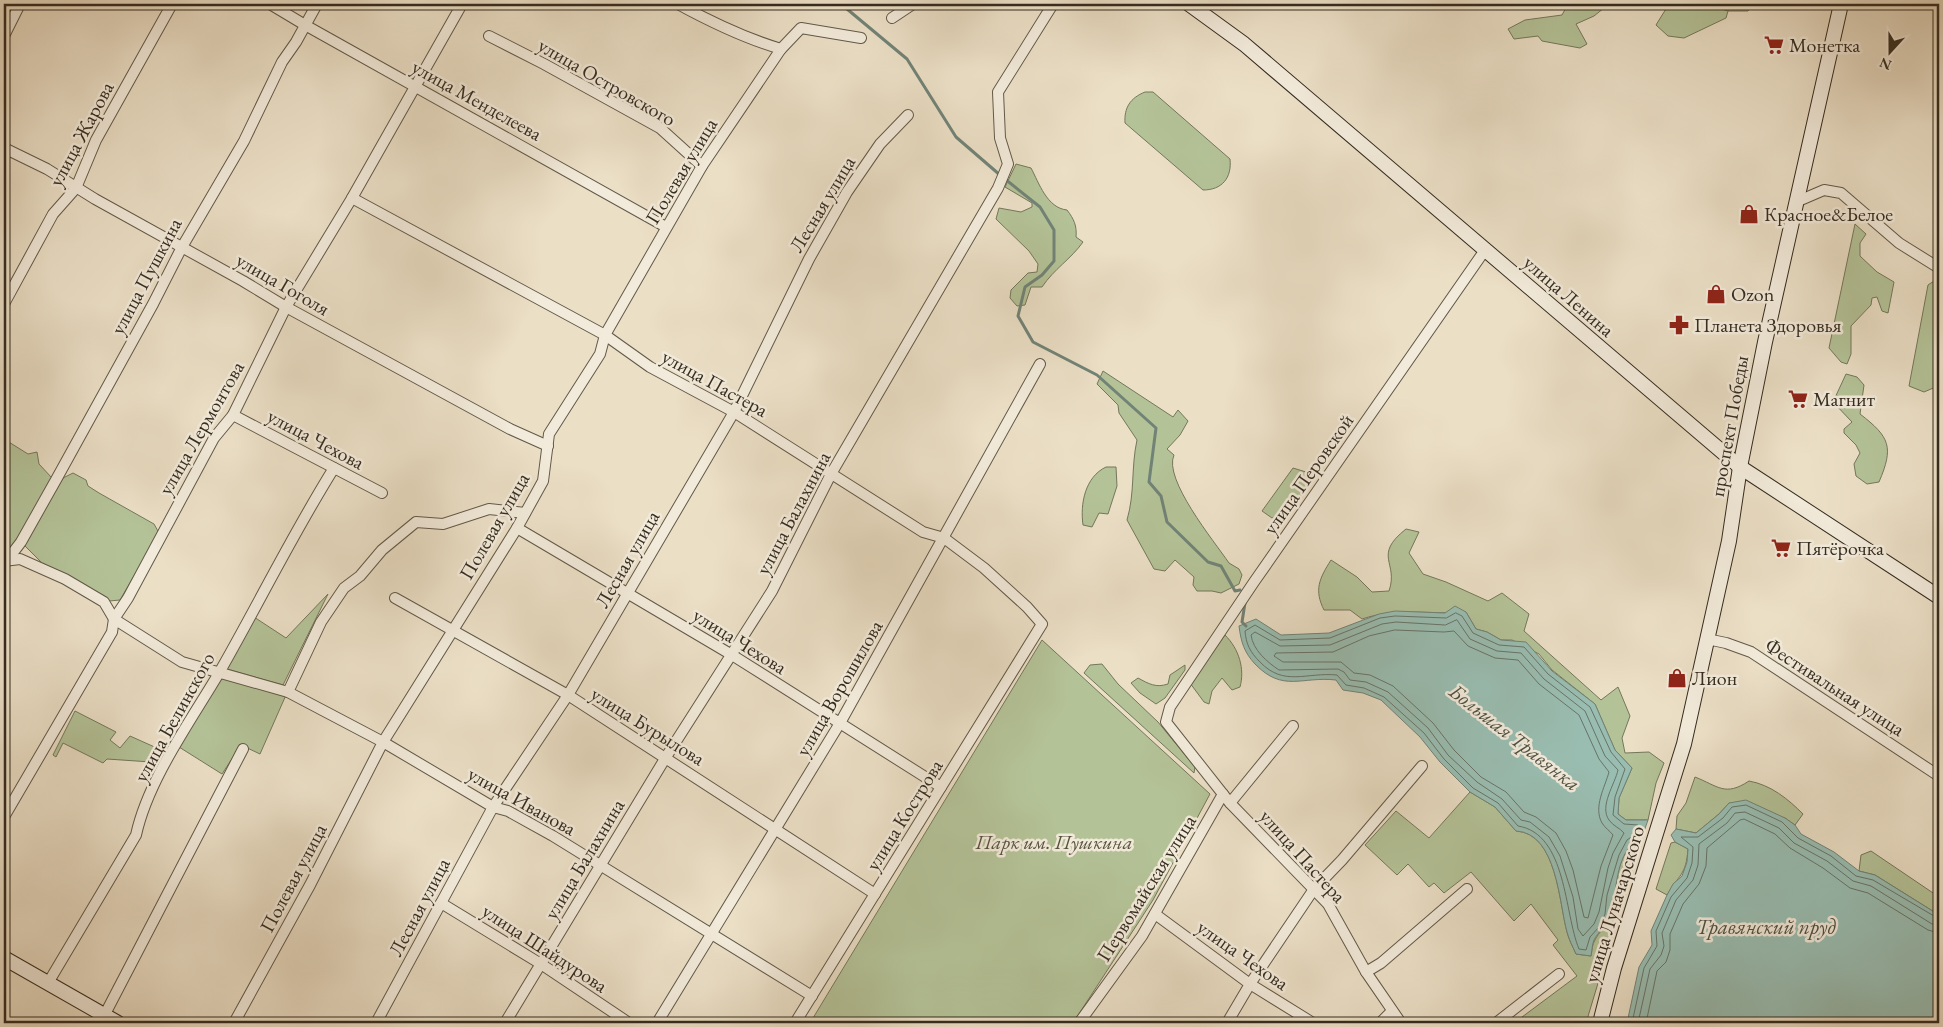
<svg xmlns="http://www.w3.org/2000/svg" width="1943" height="1027" viewBox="0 0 1943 1027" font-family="'EB Garamond',serif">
<rect width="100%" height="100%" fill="#ebdfc6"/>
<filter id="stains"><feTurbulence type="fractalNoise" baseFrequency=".004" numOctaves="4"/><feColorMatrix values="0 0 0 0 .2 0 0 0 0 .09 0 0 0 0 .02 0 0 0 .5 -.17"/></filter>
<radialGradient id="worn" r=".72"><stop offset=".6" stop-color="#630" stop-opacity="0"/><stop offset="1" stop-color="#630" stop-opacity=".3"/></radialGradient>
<g fill="#b4c297" stroke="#74775b">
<polygon points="1568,4 1609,4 1594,16 1576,24 1587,44 1580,48 1542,41 1538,36 1514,39 1508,29 1525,20 1562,15"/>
<polygon points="1669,4 1705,4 1728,11 1731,4 1752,4 1748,11 1728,11 1726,18 1684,38 1668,36 1656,25"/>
<path d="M1145 92H1153L1230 159C1232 178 1222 190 1203 190L1125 123C1124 108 1130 98 1145 92Z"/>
<path d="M1016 164 1031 168C1039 183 1047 208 1067 210 1074 219 1077 226 1076 237L1083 242C1071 259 1054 269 1042 287H1031L1025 305 1017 306 1010 298 1011 290 1028 273 1037 272 1038 264 1029 251 996 219 999 208 1021 212 1032 207V203L1005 187Z"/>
<polygon points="1855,224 1866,234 1860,243 1860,256 1877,272 1894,282 1888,313 1882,311 1877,297 1872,298 1871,305 1851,326 1851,354 1847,364 1841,362 1829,348"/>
<polygon points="1937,279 1939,280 1939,380 1938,386 1924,392 1909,386 1928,285"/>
<path d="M1103 371 1173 417 1178 410 1188 421 1180 435 1167 449 1174 455C1163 479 1214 541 1229 563L1239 569 1242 575 1239 584 1221 593 1212 591H1197L1193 585 1194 577 1175 560 1165 571 1154 569 1127 520C1135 493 1131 467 1137 440L1119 413 1118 405 1097 384Z"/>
<path d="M1846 374 1857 377 1864 385 1860 414C1890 437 1894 447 1879 482L1867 484 1856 476 1854 464 1860 453 1856 445 1844 433V429L1852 422 1833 402Z"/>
<polygon points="4,439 28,454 37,452 39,464 52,478 18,539 8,550 4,548"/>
<path d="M1106 467H1116L1117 486 1108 514 1099 513 1092 527 1083 525C1080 504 1085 477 1106 467Z"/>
<path d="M1293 468 1306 472 1311 477C1305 494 1290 511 1272 518L1262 511Z"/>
<polygon points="73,473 86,480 88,486 99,493 154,524 159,533 120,600 109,601 46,567 25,546 26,541 63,478"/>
<path d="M1406 529 1419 532 1409 553 1423 574 1446 582 1488 601 1502 593 1529 614 1524 631 1601 700 1618 687 1630 716 1622 738 1625 753 1649 752 1664 763 1656 783 1648 820H1626L1618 814 1619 798 1632 768 1615 750 1595 704 1552 670 1539 654 1512 640H1501L1487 632 1476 629 1466 612C1429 615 1398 607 1362 619L1350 610H1324C1314 590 1319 579 1331 560L1357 577 1372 592 1389 591C1399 562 1372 556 1406 529Z"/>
<polygon points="328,594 283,685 227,669 254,617 286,638"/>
<path d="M1225 635C1239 649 1245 669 1240 687L1232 690 1222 678 1212 691 1209 704 1204 702 1190 683Z"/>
<polygon points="1042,640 1210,794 1153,900 1073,1023 810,1023"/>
<polygon points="1102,664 1118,684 1158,722 1195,767 1194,773 1084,673 1090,665"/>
<path d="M1185 665V670L1165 698 1156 704 1140 693 1131 683 1138 678C1149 684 1156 688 1168 684L1170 675Z"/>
<polygon points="221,678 286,695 260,754 241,745 222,774 179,747"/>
<polygon points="75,711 116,732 110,740 120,748 130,736 159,749 151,762 107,759 103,763 63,743 56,757 53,755"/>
<path d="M1695 777C1718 786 1725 797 1749 781 1771 785 1788 799 1803 814L1795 825 1785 818 1729 803 1719 814 1696 833 1676 829 1677 816 1686 803Z"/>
<path d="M1470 792 1495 807 1516 831C1557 833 1559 903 1567 932 1569 940 1573 947 1576 954L1591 956C1592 951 1592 944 1595 940 1599 932 1605 928 1609 917 1618 890 1613 852 1642 837L1586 1023H1514L1577 976 1553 945 1558 940 1531 904 1514 921 1471 872 1444 893 1434 883 1429 887 1408 864 1397 875 1365 845 1396 811 1429 838Z"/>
<path d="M1675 842 1688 849C1686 876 1679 874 1667 895L1656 889 1671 843Z"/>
<polygon points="1871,851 1939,897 1939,915 1875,875 1859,871 1861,855"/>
</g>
<g fill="#99bdb1" stroke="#718377">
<path d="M1455 606 1466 612 1476 629 1487 632 1501 640 1526 642 1552 671 1595 704 1615 750 1632 768 1619 798 1618 814 1626 820H1648L1642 837C1613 852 1619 890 1609 917 1605 928 1598 932 1594 940 1592 945 1592 951 1591 956L1576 954C1573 947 1569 940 1567 932 1559 903 1557 833 1516 831L1495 807 1470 792 1440 762 1420 737 1381 700 1363 693 1343 690 1336 680C1302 676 1283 693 1255 664 1244 652 1241 642 1239 626L1256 619 1281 635 1329 633 1379 614 1395 611 1445 613Z"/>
<polygon points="1746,800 1785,818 1795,825 1801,834 1834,852 1859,871 1875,875 1939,915 1939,1023 1627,1023 1639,967 1652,945 1651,931 1667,895 1673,884 1682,876 1687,862 1688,849 1675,842 1671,835 1676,829 1696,833 1719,814 1729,803"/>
</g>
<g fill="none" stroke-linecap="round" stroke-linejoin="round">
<g stroke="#677468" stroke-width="1">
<path d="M1456 613 1462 616 1473 633 1499 645 1524 647 1548 674 1590 707 1611 752 1625 769 1615 797 1613 815 1624 824 1638 825 1640 828 1637 833 1627 840 1619 855 1607 895 1605 914 1599 927 1590 937 1586 950 1579 949C1564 913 1567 834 1518 826L1498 803 1473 788 1444 759 1424 733 1384 697 1364 688 1346 685 1337 675C1306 672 1284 687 1260 662 1250 652 1246 644 1245 631L1255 625 1280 640 1330 638 1380 618 1395 616 1446 618Z"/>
<path d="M1457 620 1470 639 1497 651 1521 653 1544 679 1585 711 1605 756 1618 770C1615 784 1599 806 1609 820 1613 826 1620 828 1624 833L1613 853 1608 868 1599 912 1594 924 1583 936 1578 929 1573 897 1560 856 1549 837 1530 822 1521 820 1502 799 1477 782 1448 755 1428 728 1388 692 1366 682 1350 680 1344 672 1338 669 1279 670C1267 662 1253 650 1251 635L1255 632 1280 646 1330 645 1382 624 1396 622 1445 625Z"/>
<path d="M1395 630 1444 632 1454 631 1468 646 1495 658 1518 660 1539 684 1579 715 1599 759 1609 772C1605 787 1593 807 1602 823 1605 828 1610 831 1613 835L1601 866 1588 918 1584 917 1573 870 1566 851 1556 833 1536 817 1524 812 1506 792 1481 777 1454 750 1433 723 1393 686 1370 675 1354 673 1341 662H1283L1274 656 1276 653 1333 652 1369 636Z"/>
<polyline points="1632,1023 1644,968 1657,946 1656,931 1671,897 1687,878 1692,863 1693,847 1681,837 1698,837 1723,818 1732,807 1746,805 1782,822 1798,838 1831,856 1856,876 1873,880 1939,919"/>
<polyline points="1638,1023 1650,969 1661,955 1664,946 1662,933 1676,900 1693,880 1698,865 1699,844 1727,823 1735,813 1745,812 1779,828 1794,843 1827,861 1853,881 1871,886 1932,924 1939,925"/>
<polyline points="1646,1023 1657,971 1666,962 1670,950 1670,934 1683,904 1699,884 1706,866 1707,848 1740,820 1744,819 1775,834 1790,848 1823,868 1850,888 1868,893 1928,930 1939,933"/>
</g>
<g stroke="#718377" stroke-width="3">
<polyline points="841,4 907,59 956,137 1000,175"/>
<polyline points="1005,179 1040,207 1054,230 1054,261 1042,275 1025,287 1018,316 1033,342 1097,375 1156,428 1149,482 1161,496 1167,522 1208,562 1221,566 1235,591 1240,590"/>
<polyline points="1245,603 1242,622 1246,626"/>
</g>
<defs>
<g id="street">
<polyline points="270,4 305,25 666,227"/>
<path d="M678 4C711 22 744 38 781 49"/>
<polyline points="892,18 913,4"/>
<polyline points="4,36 20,4"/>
<polyline points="489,36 544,64 660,128 702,166"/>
<polyline points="4,148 47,169 95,199 243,281 286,307 510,429 548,446"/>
<polyline points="352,198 605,335 650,367 734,412 923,532 944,538 984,568 1027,607 1042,624 795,1023"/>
<polyline points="1796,202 1824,190 1841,193 1899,243 1939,268"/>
<polyline points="4,304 53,214 76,188 96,140 172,4"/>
<polyline points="233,415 382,493"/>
<polyline points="517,528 732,655 941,787"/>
<polyline points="4,561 20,559 65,579 104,602 114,619 182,662 288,692 383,742 493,807 508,811 553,836 812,996"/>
<polyline points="5,563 21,542 57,478 153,304 182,247 244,141 282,62 296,42 317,4"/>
<polyline points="395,598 568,695 875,894"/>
<polyline points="1707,639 1726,643 1751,652 1939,776"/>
<polyline points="288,692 321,622 344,588 360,576 382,550 416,522 443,524 489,509 525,513"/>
<polyline points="1230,803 1293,726"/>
<polyline points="4,817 112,632 114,619 128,598 214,438 233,415 286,307 352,198 462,4"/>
<polyline points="441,903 541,964 629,1023"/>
<polyline points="1155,914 1250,984 1313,1023"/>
<polyline points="1366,972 1381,963 1467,889"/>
<path d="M48 983 136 835C148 780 190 722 219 673 258 605 292 535 334 468"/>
<polyline points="104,1016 243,749"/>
<polyline points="234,1023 310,885 383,742 517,528 543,481 549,434 600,354 605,335 702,166 781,49 801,28 861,38"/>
<polyline points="376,1023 493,807 568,695 734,412 809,259 847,192 880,144 908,115"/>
<polyline points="505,1023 666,757 772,591 831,474 998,188 1008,164 1000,138 998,92 1053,4"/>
<polyline points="657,1023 840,723 1040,364"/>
<polyline points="1079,1023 1142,936 1223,794"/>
<polyline points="1227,1023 1250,984 1314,889 1342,860 1422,766"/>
<polyline points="1380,1023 1392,1011"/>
<polyline points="1401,1023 1366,972 1328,904 1230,803 1166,722 1170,707 1254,582 1485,250"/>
<polyline points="1496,1023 1559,974"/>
</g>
<g id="secondary">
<polyline points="1189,4 1244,44 1740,467 1939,597"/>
<polyline points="4,958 118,1023"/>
<polyline points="1600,1023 1614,968 1684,744 1729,541 1740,467 1765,342 1841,4"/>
</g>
</defs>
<use href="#street" stroke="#625949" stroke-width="12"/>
<use href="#secondary" stroke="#352c1f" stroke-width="16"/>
<use href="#street" stroke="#f2eada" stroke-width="10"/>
<use href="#secondary" stroke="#f2eada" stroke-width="14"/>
</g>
<defs>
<symbol id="supermarket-bare" viewBox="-9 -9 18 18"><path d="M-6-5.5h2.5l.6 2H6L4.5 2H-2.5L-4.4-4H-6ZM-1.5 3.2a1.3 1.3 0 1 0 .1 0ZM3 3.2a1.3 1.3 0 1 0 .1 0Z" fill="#8f2418" stroke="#f2eada" stroke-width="2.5" paint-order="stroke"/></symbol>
<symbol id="shop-bare" viewBox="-9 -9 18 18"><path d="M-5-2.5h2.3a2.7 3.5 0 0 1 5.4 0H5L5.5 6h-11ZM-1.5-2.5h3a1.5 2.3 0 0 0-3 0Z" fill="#8f2418" stroke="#f2eada" stroke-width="2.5" paint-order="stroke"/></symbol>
<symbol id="pharmacy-bare" viewBox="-9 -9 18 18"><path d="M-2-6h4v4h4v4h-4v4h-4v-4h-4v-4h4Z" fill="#8f2418" stroke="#f2eada" stroke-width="2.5" paint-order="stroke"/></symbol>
</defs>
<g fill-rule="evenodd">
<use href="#supermarket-bare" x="1760" y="31" width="28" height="28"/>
<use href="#shop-bare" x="1735" y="200" width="28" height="28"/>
<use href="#shop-bare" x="1702" y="280" width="28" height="28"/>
<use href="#pharmacy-bare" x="1665" y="311" width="28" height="28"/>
<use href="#supermarket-bare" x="1784" y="385" width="28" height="28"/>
<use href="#supermarket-bare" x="1767" y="534" width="28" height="28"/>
<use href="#shop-bare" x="1663" y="664" width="28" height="28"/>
</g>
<g text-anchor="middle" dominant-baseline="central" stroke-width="5" stroke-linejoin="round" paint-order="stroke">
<g font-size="20" fill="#352c1f" stroke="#f2eada" text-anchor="start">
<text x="1789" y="45">Монетка</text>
<text x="1764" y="214">Красное&amp;Белое</text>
<text x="1731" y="294">Ozon</text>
<text x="1694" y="325">Планета Здоровья</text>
<text x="1813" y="399">Магнит</text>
<text x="1796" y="548">Пятёрочка</text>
<text x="1692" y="678">Лион</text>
</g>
<g font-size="20" fill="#352c1f" stroke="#f2eada">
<text transform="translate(607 82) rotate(30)">улица Островского</text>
<text transform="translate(477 100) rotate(29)">улица Менделеева</text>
<text transform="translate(81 134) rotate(-62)">улица Жарова</text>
<text transform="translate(681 171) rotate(-59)">Полевая улица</text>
<text transform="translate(822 204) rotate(-59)">Лесная улица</text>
<text transform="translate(146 276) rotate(-62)">улица Пушкина</text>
<text transform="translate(283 284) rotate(30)">улица Гоголя</text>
<text transform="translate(1569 296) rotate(41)">улица Ленина</text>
<text transform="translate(715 383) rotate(29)">улица Пастера</text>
<text transform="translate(1729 426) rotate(-80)">проспект Победы</text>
<text transform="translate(201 428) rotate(-60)">улица Лермонтова</text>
<text transform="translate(316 439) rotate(28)">улица Чехова</text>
<text transform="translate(1308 474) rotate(-55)">улица Перовской</text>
<text transform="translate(793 513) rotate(-62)">улица Балахнина</text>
<text transform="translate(494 526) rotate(-60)">Полевая улица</text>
<text transform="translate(627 559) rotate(-60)">Лесная улица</text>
<text transform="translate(740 641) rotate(32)">улица Чехова</text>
<text transform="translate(1835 687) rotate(33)">Фестивальная улица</text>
<text transform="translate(839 688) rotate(-60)">улица Ворошилова</text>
<text transform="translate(174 717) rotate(-61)">улица Белинского</text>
<text transform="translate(648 726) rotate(32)">улица Бурылова</text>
<text transform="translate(522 801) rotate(29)">улица Иванова</text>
<text transform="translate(904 815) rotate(-58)">улица Кострова</text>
<text transform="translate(1303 856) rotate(48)">улица Пастера</text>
<text transform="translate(584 859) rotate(-59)">улица Балахнина</text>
<text transform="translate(293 878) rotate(-62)">Полевая улица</text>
<text transform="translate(1146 888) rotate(-58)">Первомайская улица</text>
<text transform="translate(1614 904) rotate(-73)">улица Луначарского</text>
<text transform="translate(419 907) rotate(-62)">Лесная улица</text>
<text transform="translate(545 948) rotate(33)">улица Шайдурова</text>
<text transform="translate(1243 955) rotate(35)">улица Чехова</text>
</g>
<g font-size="20" font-style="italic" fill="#55523d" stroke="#f2eada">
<text x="1054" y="842">Парк им. Пушкина</text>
</g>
<g font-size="21" font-style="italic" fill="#4e5044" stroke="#f2eada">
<text transform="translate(1515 737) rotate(38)">Большая Травянка</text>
<text x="1766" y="926">Травянский пруд</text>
</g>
</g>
<rect width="1943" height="1027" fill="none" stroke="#ebdfc6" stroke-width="20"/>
<rect x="5" y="5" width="1933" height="1017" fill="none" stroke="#352c1f" stroke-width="2.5"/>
<rect x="10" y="10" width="1923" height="1007" fill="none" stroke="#352c1f"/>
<g transform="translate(1890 52) rotate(201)" stroke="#f2eada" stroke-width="4" paint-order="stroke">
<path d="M0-4L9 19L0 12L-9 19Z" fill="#352c1f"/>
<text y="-8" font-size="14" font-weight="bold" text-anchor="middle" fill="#352c1f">N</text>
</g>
<rect width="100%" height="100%" filter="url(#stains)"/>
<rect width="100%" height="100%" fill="url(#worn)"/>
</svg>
